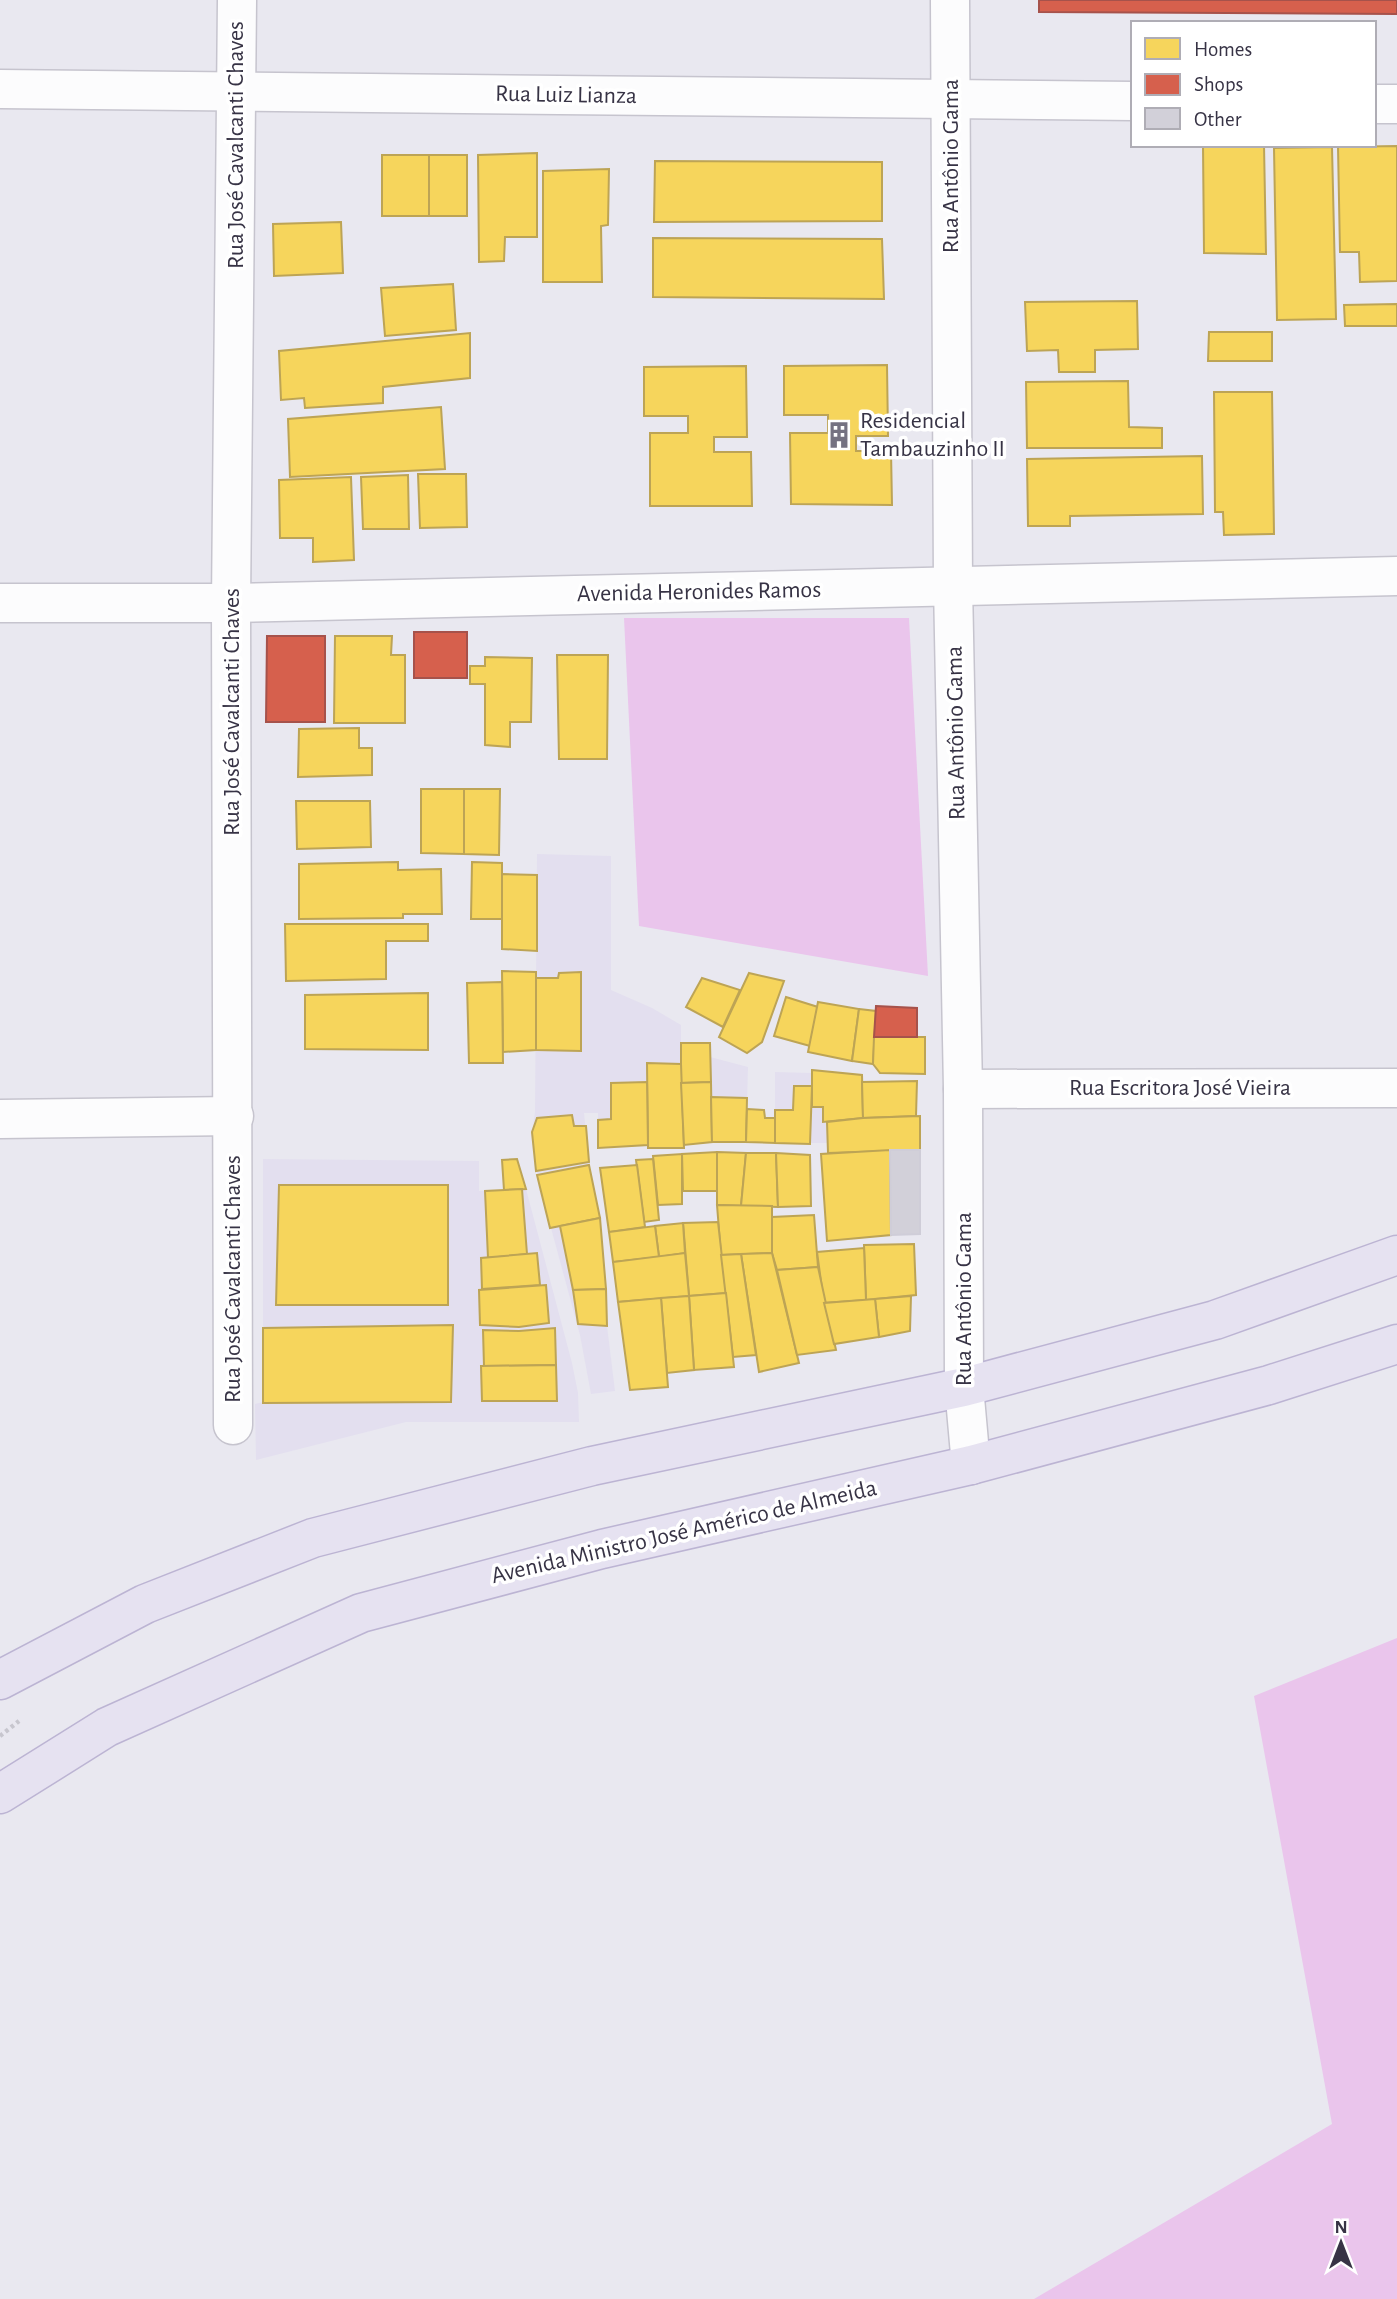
<svg xmlns="http://www.w3.org/2000/svg" width="1397" height="2299" viewBox="0 0 1397 2299" font-family="'Alegreya Sans',sans-serif">
<rect width="100%" height="100%" fill="#e9e8f0"/>
<g fill="#e3dfef">
<polygon points="537,854 611,856 611,990 652,1008 681,1025 681,1083 648,1145 598,1148 598,1113 584,1113 589,1163 602,1237 607,1326 615,1391 591,1394 580,1335 551,1228 539,1190 532,1134 535,1112"/>
<polygon points="710,1057 748,1067 746,1142 712,1142"/>
<polygon points="812,1070 862,1075 863,1118 827,1122 827,1143 775,1143 775,1072 811,1073"/>
<polygon points="263,1159 479,1161 479,1191 526,1189 572,1363 578,1393 579,1422 406,1422 256,1460 255,1404 263,1402"/>
</g>
<g fill="#eac5ec">
<polygon points="624,618 909,618 928,976 639,926"/>
<polygon points="1397,1638 1397,2299 1034,2299 1332,2124 1254,1696"/>
</g>
<g fill="#f6d55c" stroke="#bda455" stroke-width="2">
<polygon points="1203,145 1264,145 1266,254 1204,253"/>
<polygon points="1397,146 1397,281 1360,282 1359,252 1340,252 1338,147"/>
<polygon points="1332,147 1336,319 1277,320 1274,148"/>
<polygon points="537,153 537,237 505,237 504,261 479,262 478,155"/>
<rect x="382" y="155" width="47" height="61"/>
<rect x="429" y="155" width="38" height="61"/>
<polygon points="655,161 882,162 882,221 654,222"/>
<polygon points="609,169 608,225 601,226 602,282 543,282 543,171"/>
<polygon points="341,222 343,273 274,276 273,224"/>
<polygon points="653,238 882,239 884,299 653,297"/>
<polygon points="453,284 456,330 385,336 381,288"/>
<polygon points="1137,301 1138,349 1095,350 1095,372 1059,372 1058,350 1027,351 1025,302"/>
<polygon points="1397,304 1397,326 1345,326 1344,305"/>
<polygon points="1209,332 1272,332 1272,361 1208,361"/>
<polygon points="470,333 470,378 383,387 383,403 305,408 304,398 281,400 279,351"/>
<polygon points="887,365 888,436 856,436 856,451 891,451 892,505 791,504 790,433 828,433 828,415 784,415 784,366"/>
<polygon points="746,366 747,437 714,437 714,452 751,452 752,506 650,506 650,433 688,433 688,416 644,416 644,367"/>
<polygon points="1128,381 1129,427 1162,428 1162,448 1027,448 1026,382"/>
<polygon points="1214,392 1272,392 1274,534 1224,535 1223,512 1215,512"/>
<polygon points="441,407 445,469 290,477 288,419"/>
<polygon points="1202,456 1203,514 1070,516 1070,526 1028,526 1027,459"/>
<polygon points="418,474 466,474 467,527 420,528"/>
<polygon points="408,475 409,529 363,529 361,477"/>
<polygon points="351,477 354,560 313,562 313,538 280,538 279,480"/>
<polygon points="335,636 392,636 391,655 405,655 405,723 334,723"/>
<polygon points="557,655 608,655 607,759 559,759"/>
<polygon points="485,657 532,658 531,722 510,722 510,747 485,745 485,684 470,684 470,666 485,666"/>
<polygon points="359,728 359,748 372,748 372,775 298,777 299,729"/>
<polygon points="421,789 464,789 464,854 421,853"/>
<polygon points="464,789 500,789 499,855 464,854"/>
<polygon points="296,801 370,801 371,847 297,849"/>
<polygon points="398,862 398,870 441,869 442,914 403,914 403,918 299,919 299,864"/>
<polygon points="472,862 502,863 502,919 471,919"/>
<polygon points="502,874 537,875 537,951 502,949"/>
<polygon points="285,924 428,924 428,941 386,941 386,979 286,981"/>
<polygon points="502,971 536,972 536,1050 503,1052"/>
<polygon points="581,972 581,1051 536,1050 536,978 558,978 559,973"/>
<polygon points="749,973 784,981 762,1042 747,1053 719,1037"/>
<polygon points="702,978 740,990 723,1027 686,1007"/>
<polygon points="502,982 503,1063 469,1063 467,983"/>
<polygon points="428,993 428,1050 305,1049 305,995"/>
<polygon points="786,997 818,1007 810,1046 774,1036"/>
<polygon points="818,1002 859,1009 852,1061 808,1052"/>
<polygon points="859,1009 876,1011 873,1064 852,1061"/>
<polygon points="874,1037 925,1037 925,1074 880,1073 873,1064"/>
<polygon points="681,1043 710,1043 711,1082 681,1083"/>
<polygon points="647,1063 681,1064 684,1148 648,1148"/>
<polygon points="812,1070 862,1075 863,1118 823,1122 823,1107 812,1107"/>
<polygon points="917,1081 916,1116 863,1118 862,1082"/>
<polygon points="647,1082 648,1145 598,1148 598,1120 611,1119 611,1083"/>
<polygon points="711,1082 712,1142 684,1145 681,1083"/>
<polygon points="794,1086 812,1086 810,1144 775,1143 775,1110 793,1110"/>
<polygon points="711,1097 747,1098 746,1142 712,1142"/>
<polygon points="747,1109 764,1110 765,1118 775,1118 775,1143 746,1142"/>
<polygon points="572,1115 574,1126 586,1126 589,1162 536,1171 532,1132 537,1118"/>
<polygon points="920,1116 920,1150 828,1153 827,1122 863,1118"/>
<polygon points="890,1150 891,1235 827,1241 821,1154"/>
<polygon points="717,1152 746,1153 741,1206 717,1205"/>
<polygon points="717,1152 717,1191 683,1191 682,1154"/>
<polygon points="746,1153 776,1153 778,1207 741,1206"/>
<polygon points="776,1153 810,1155 811,1206 778,1207"/>
<polygon points="682,1154 682,1204 658,1205 653,1156"/>
<polygon points="517,1159 526,1189 504,1190 502,1160"/>
<polygon points="653,1159 659,1220 644,1222 636,1160"/>
<polygon points="589,1165 600,1218 550,1228 537,1175"/>
<polygon points="637,1165 645,1227 609,1232 600,1168"/>
<polygon points="279,1185 448,1185 448,1305 276,1305"/>
<polygon points="522,1189 527,1254 488,1258 485,1191"/>
<polygon points="717,1205 772,1206 772,1253 721,1255"/>
<polygon points="814,1215 818,1267 777,1270 772,1253 772,1217"/>
<polygon points="600,1218 606,1289 573,1290 560,1226"/>
<polygon points="718,1222 726,1293 689,1296 683,1223"/>
<polygon points="683,1223 685,1253 659,1257 655,1226"/>
<polygon points="655,1226 659,1257 613,1262 609,1232"/>
<polygon points="914,1244 916,1295 866,1300 864,1245"/>
<polygon points="864,1248 866,1300 824,1303 817,1252"/>
<polygon points="537,1253 540,1285 482,1289 481,1258"/>
<polygon points="685,1253 689,1296 618,1302 613,1262"/>
<polygon points="772,1253 799,1363 759,1372 741,1254"/>
<polygon points="741,1254 756,1355 733,1357 721,1255"/>
<polygon points="818,1267 836,1350 797,1355 777,1270"/>
<polygon points="546,1285 549,1323 519,1327 480,1325 479,1290"/>
<polygon points="606,1289 607,1326 578,1324 573,1290"/>
<polygon points="726,1293 734,1367 694,1370 689,1296"/>
<polygon points="689,1296 694,1370 667,1373 661,1298"/>
<polygon points="911,1296 910,1331 879,1337 875,1299"/>
<polygon points="661,1298 668,1387 630,1390 618,1302"/>
<polygon points="875,1299 879,1337 834,1344 824,1303"/>
<polygon points="453,1325 451,1402 263,1403 263,1328"/>
<polygon points="555,1328 556,1365 484,1366 483,1330 519,1331"/>
<polygon points="556,1365 557,1401 482,1401 481,1366"/>
</g>
<g fill="#d6604d" stroke="#a6524b" stroke-width="2">
<polygon points="1039,0 1397,0 1397,14 1039,12"/>
<rect x="414" y="632" width="53" height="46"/>
<polygon points="267,636 325,636 325,722 266,722"/>
<polygon points="876,1006 917,1008 917,1037 874,1037"/>
</g>
<polygon fill="#d2d0d9" stroke="#cfcdd8" stroke-width="2" points="890,1150 920,1150 920,1234 891,1235"/>
<g fill="none" stroke-linecap="round" stroke-linejoin="round">
<defs>
<g id="minor">
<polyline points="950,0 953,585 963,1089 964,1387 971,1465"/>
<polyline points="0,89 1133,101"/>
<polyline points="1374,104 1397,104"/>
<polyline points="0,603 231,603 1397,576"/>
<polyline points="963,1089 1397,1088"/>
<polyline points="0,1119 234,1116"/>
<polyline points="233,1425 231,603 237,0"/>
</g>
<g id="primary">
<polyline points="0,1680 145,1604 313,1538 592,1466 964,1387 1215,1320 1397,1255"/>
<polyline points="0,1794 107,1727 361,1613 602,1549 971,1465 1269,1385 1397,1344"/>
</g>
</defs>
<use href="#minor" stroke="#c6c4ce" stroke-width="41"/>
<use href="#primary" stroke="#bcb4d3" stroke-width="41"/>
<polyline stroke="#c7c6ce" stroke-width="4.5" stroke-dasharray="3.5 3.5" stroke-linecap="butt" points="0,1736 19,1721"/>
<use href="#minor" stroke="#fcfcfd" stroke-width="38"/>
<use href="#primary" stroke="#e6e2f1" stroke-width="38"/>
</g>
<defs>
<symbol id="building-bare" viewBox="-9 -9 18 18"><path d="M-4-6H4V6H1V3H-1V6H-4ZM-2.5-4.3h1.7v1.8h-1.7ZM.8-4.3h1.7v1.8H.8ZM-2.5-1h1.7V.8h-1.7ZM.8-1h1.7V.8H.8Z" fill="#757281" stroke="#fff" stroke-width="2.5" paint-order="stroke"/></symbol>
</defs>
<g fill-rule="evenodd">
<use href="#building-bare" x="820" y="416" width="38" height="38"/>
</g>
<g text-anchor="middle" dominant-baseline="central" stroke-width="7" stroke-linejoin="round" paint-order="stroke">
<g font-size="24" fill="#373345" stroke="#fff">
<text transform="translate(566 95) rotate(1)">Rua Luiz Lianza</text>
<text transform="translate(236 145) rotate(-90)">Rua José Cavalcanti Chaves</text>
<text transform="translate(951 166) rotate(-90)">Rua Antônio Gama</text>
<text transform="translate(699 592) rotate(-1)">Avenida Heronides Ramos</text>
<text transform="translate(232 712) rotate(-90)">Rua José Cavalcanti Chaves</text>
<text transform="translate(956 733) rotate(-91)">Rua Antônio Gama</text>
<text x="1180" y="1088">Rua Escritora José Vieira</text>
<text transform="translate(233 1279) rotate(-90)">Rua José Cavalcanti Chaves</text>
<text transform="translate(964 1299) rotate(-90)">Rua Antônio Gama</text>
<text transform="translate(684 1532) rotate(-13)">Avenida Ministro José Américo de Almeida</text>
</g>
<g font-size="24" fill="#373345" stroke="#fff" text-anchor="start">
<text x="860" y="421">Residencial<tspan x="860" dy="28">Tambauzinho II</tspan></text>
</g>
</g>
<rect x="1131" y="21" width="245" height="126" fill="#ffffff" stroke="#afadb5" stroke-width="2"/>
<rect x="1145" y="38" width="35" height="21" fill="#f6d55c" stroke="#afadb5" stroke-width="2"/>
<text x="1194" y="56" font-size="21" fill="#373345">Homes</text>
<rect x="1145" y="74" width="35" height="21" fill="#d6604d" stroke="#afadb5" stroke-width="2"/>
<text x="1194" y="91" font-size="21" fill="#373345">Shops</text>
<rect x="1145" y="108" width="35" height="21" fill="#d2d0d9" stroke="#afadb5" stroke-width="2"/>
<text x="1194" y="126" font-size="21" fill="#373345">Other</text>
<g transform="translate(1341 2243)" stroke="#ffffff" stroke-width="5" paint-order="stroke">
<path d="M0-5L12 26L0 18L-12 26Z" fill="#373345"/>
<text y="-10" font-size="19" font-weight="bold" text-anchor="middle" fill="#373345">N</text>
</g>
</svg>
